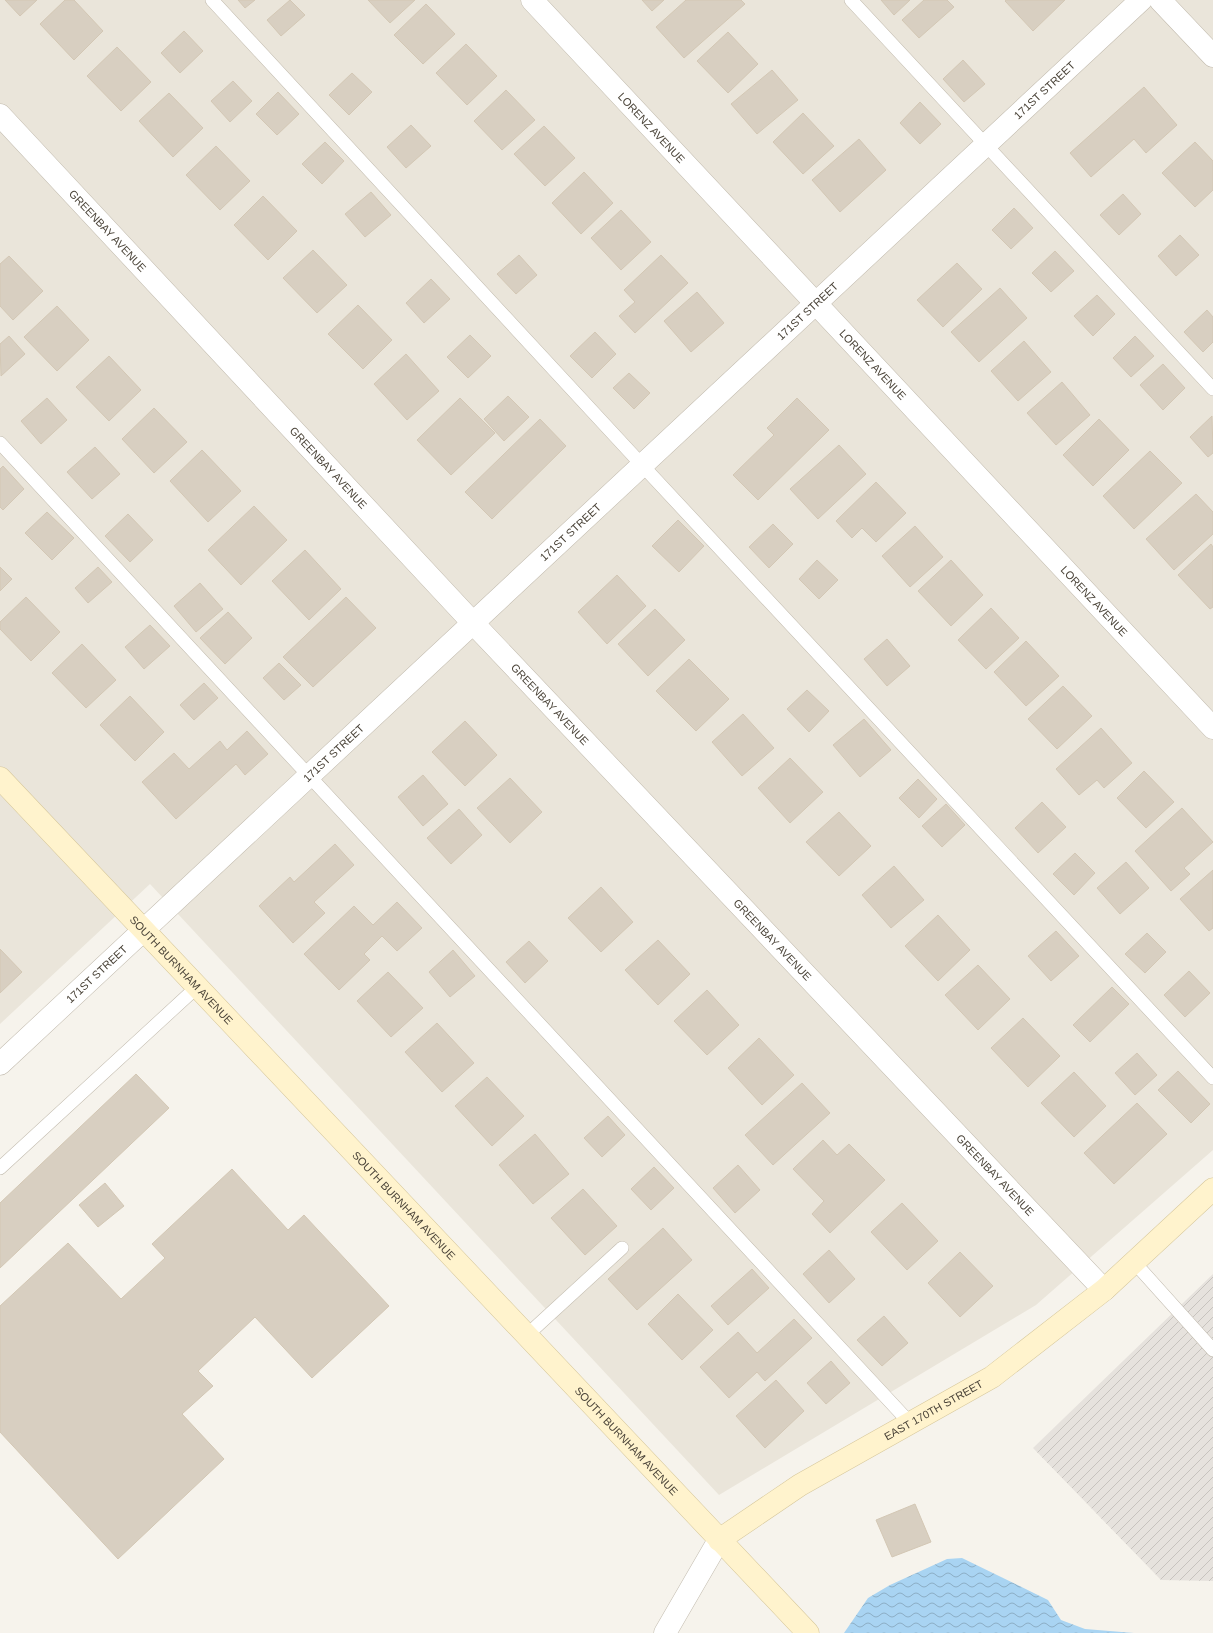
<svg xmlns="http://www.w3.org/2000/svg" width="1213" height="1633" viewBox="0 0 1213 1633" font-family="Helvetica,sans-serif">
<defs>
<pattern id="industrial-furrows" width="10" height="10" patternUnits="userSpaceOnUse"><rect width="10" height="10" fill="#e6e2dd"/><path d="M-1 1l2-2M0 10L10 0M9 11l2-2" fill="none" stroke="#c7c3be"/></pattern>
<pattern id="water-waves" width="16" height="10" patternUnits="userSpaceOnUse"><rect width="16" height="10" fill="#a9d4f2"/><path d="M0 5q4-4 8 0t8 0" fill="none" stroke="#8caec5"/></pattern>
</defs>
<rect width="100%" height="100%" fill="#f6f3ec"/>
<polygon fill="#eae5da" points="0,0 1213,0 1213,1150 1036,1305 719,1495 150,884 0,1024"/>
<polygon fill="url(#industrial-furrows)" points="1213,1274 1213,1581 1161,1580 1033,1448"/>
<polygon fill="url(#water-waves)" points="962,1558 1048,1600 1061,1620 1085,1629 1134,1633 844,1633 868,1598 890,1585 947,1559"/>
<g fill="#d8cfc1" stroke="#d3c7b4">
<polygon points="5,0 37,0 20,16"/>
<polygon points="65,0 74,0 103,31 74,60 40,24"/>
<polygon points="238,0 255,0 245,8"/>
<polygon points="290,0 305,15 281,36 267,20"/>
<polygon points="368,0 415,0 390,23"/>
<polygon points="642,0 664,0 652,11"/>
<polygon points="686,0 741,0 745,4 684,58 656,27"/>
<polygon points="881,0 910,0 894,15"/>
<polygon points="924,0 947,0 954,7 919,38 902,20"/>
<polygon points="1006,0 1065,0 1033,31 1005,1"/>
<polygon points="426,4 455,34 423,64 394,35"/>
<polygon points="184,31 203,51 180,73 161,53"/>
<polygon points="728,32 758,64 728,93 697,61"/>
<polygon points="466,44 497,76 467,105 436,73"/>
<polygon points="117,47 151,82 121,111 87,76"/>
<polygon points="963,60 985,84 964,102 943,79"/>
<polygon points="772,70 798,100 757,134 731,104"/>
<polygon points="352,73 372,92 349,115 329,95"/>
<polygon points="233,81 252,101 230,122 211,101"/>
<polygon points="1144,87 1177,125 1146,153 1134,139 1091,177 1070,153"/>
<polygon points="506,90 535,120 502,150 474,121"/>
<polygon points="278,92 299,114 277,135 256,114"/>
<polygon points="169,93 203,128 173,157 139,121"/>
<polygon points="920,102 941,124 920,144 900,123"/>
<polygon points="803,113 834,146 803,174 773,142"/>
<polygon points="411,125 431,146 406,168 387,147"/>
<polygon points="544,126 575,158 545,186 514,154"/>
<polygon points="859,139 886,170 840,212 812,180"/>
<polygon points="325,142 344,161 322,184 302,164"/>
<polygon points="1195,142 1213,161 1213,190 1195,207 1162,173"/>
<polygon points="216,146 250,181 220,210 186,175"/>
<polygon points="584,172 613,203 581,234 552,203"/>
<polygon points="371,192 391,215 365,237 345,214"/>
<polygon points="1123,194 1141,214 1119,235 1100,215"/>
<polygon points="263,196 297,231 268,260 234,225"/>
<polygon points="1014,208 1033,228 1011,249 992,230"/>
<polygon points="621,210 651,242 621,270 591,238"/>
<polygon points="1180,235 1199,255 1176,276 1158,256"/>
<polygon points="313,250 347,285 317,313 283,278"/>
<polygon points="1055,251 1074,271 1051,292 1032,273"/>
<polygon points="519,255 537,275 516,294 497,274"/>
<polygon points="661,255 688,283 635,333 619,316 635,302 624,290"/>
<polygon points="9,256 43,291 13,320 0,306 0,264"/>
<polygon points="957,263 982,289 943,327 917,300"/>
<polygon points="431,279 450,299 424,323 406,303"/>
<polygon points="1000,288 1027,318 979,362 951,332"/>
<polygon points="697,292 724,323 691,352 664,321"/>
<polygon points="1097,295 1115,314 1093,336 1074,316"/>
<polygon points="358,305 392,340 363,369 328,334"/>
<polygon points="57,306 89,340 57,371 24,337"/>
<polygon points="1207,310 1213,317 1213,342 1203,352 1184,332"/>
<polygon points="595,332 616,354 592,378 570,356"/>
<polygon points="470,335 491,356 468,378 447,357"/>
<polygon points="9,336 25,354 1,376 0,344"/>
<polygon points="1135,336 1154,356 1131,377 1113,358"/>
<polygon points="1024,341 1051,372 1018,401 991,371"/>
<polygon points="406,354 439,391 407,420 374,384"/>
<polygon points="109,356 141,390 109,421 76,387"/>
<polygon points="1163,364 1185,388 1163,410 1140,385"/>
<polygon points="629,373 650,393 634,409 613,388"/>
<polygon points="1062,382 1090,415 1056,445 1027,413"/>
<polygon points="508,396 529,417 504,441 484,419"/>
<polygon points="47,398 67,420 41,444 21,421"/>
<polygon points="460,398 495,433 451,475 417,440"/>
<polygon points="797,398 829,430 758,500 733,475 774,435 767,428"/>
<polygon points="154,408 187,442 154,473 122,439"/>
<polygon points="1212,416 1213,453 1208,457 1190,437"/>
<polygon points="540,419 566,446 492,519 465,492"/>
<polygon points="1099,419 1129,450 1093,486 1063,455"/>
<polygon points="839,445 866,474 818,519 790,489"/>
<polygon points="95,447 120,474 92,499 67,472"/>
<polygon points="202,450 241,491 208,522 170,481"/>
<polygon points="1150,451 1182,483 1134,529 1103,496"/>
<polygon points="3,466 24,489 3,510 0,507 0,469"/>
<polygon points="876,482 906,513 876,542 862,528 852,538 836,521"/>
<polygon points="1196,494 1213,512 1213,534 1174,570 1146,539"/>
<polygon points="254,506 287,540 241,585 208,550"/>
<polygon points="47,512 74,538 52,560 25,533"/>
<polygon points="128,514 153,540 130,562 105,536"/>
<polygon points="678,520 704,546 679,572 652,546"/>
<polygon points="773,524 793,544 769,568 749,547"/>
<polygon points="915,526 943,557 910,587 882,556"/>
<polygon points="1211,544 1213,547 1213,607 1210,609 1178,575"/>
<polygon points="305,550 341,589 309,620 272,581"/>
<polygon points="817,560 838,580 819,599 799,579"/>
<polygon points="951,560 983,595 951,626 918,591"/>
<polygon points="0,567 12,579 0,591"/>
<polygon points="98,567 112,582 88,603 75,588"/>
<polygon points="617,575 646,606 607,644 578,612"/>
<polygon points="200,583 223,609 196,632 174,606"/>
<polygon points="26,597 60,632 31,661 0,629 0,622"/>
<polygon points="346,597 376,628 313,687 283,657"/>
<polygon points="991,608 1019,638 986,669 958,640"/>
<polygon points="655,609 685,640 648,676 618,644"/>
<polygon points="228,612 252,638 225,664 200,638"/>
<polygon points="150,625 170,646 144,669 125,647"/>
<polygon points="887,639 910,666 887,686 864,659"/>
<polygon points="1026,641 1059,676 1026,706 994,672"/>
<polygon points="82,644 116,680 86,708 52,673"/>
<polygon points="689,659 729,699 696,731 656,691"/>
<polygon points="279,663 301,685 284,700 263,678"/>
<polygon points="204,683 218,698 194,720 180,705"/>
<polygon points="1063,686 1092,716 1057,749 1028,719"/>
<polygon points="807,690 829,711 809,732 787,709"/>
<polygon points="130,696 164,732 135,761 100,725"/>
<polygon points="743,714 774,748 742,776 712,742"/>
<polygon points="864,719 891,750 860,777 833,745"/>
<polygon points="465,721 497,755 465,786 432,752"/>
<polygon points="1101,728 1132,763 1104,788 1097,780 1079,795 1056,769"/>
<polygon points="247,731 268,754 245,775 236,764 176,819 142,782 174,753 189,769 220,741 227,750"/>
<polygon points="790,758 823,792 790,823 758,788"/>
<polygon points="1144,771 1174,802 1146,828 1117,798"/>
<polygon points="423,775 448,804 423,826 398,797"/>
<polygon points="510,778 542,812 510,843 477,808"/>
<polygon points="918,779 937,799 919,818 899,798"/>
<polygon points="1042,802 1066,827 1038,853 1015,828"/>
<polygon points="946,804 965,825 942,847 922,826"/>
<polygon points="1182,808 1213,842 1184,868 1190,874 1171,891 1135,851"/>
<polygon points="459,809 482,835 451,864 427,838"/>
<polygon points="839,812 871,846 839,876 806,842"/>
<polygon points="335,844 354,865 314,902 325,913 293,943 259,906 290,877 294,882"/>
<polygon points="1075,853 1095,873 1074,895 1053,874"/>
<polygon points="1126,862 1149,888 1120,914 1097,888"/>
<polygon points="894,866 924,900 891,928 862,895"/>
<polygon points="1213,870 1213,928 1209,931 1180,899"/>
<polygon points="601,887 633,922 601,952 568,918"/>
<polygon points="397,902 422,928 397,951 382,936 364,954 370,960 339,990 304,954 354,906 373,925"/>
<polygon points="938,915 970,950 938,981 905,946"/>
<polygon points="1056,931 1079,956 1051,981 1028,956"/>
<polygon points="1147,933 1166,952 1145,973 1125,954"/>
<polygon points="658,940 690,974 658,1005 625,970"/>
<polygon points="529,941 548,961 525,983 506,962"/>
<polygon points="0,949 22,972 0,993"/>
<polygon points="453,950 475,976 450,997 429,972"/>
<polygon points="978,965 1010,999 978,1030 945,995"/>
<polygon points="1189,971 1210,993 1185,1017 1164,995"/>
<polygon points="388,972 423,1008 391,1037 357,1001"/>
<polygon points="1112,987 1129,1004 1090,1042 1073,1025"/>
<polygon points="707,990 739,1025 707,1055 674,1021"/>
<polygon points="1023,1018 1060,1056 1028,1087 991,1048"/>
<polygon points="437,1023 474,1063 442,1092 405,1052"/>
<polygon points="759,1038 794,1075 762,1105 728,1068"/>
<polygon points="1137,1053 1157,1075 1135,1095 1115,1073"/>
<polygon points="1178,1071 1210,1104 1191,1123 1158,1090"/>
<polygon points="1074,1072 1106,1106 1074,1137 1041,1103"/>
<polygon points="136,1074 169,1108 0,1268 0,1203"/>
<polygon points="487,1077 524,1116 492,1146 455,1106"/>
<polygon points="802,1083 830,1113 773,1165 745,1135"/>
<polygon points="1137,1103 1167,1134 1114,1184 1084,1153"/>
<polygon points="608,1116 625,1135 602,1157 584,1138"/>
<polygon points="535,1134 569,1174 533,1204 499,1165"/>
<polygon points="823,1140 837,1155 849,1144 885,1180 830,1233 812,1214 824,1201 793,1169"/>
<polygon points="738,1165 760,1190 735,1213 713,1188"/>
<polygon points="654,1167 674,1188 651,1210 631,1189"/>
<polygon points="232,1169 288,1230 304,1215 389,1306 312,1378 255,1317 198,1371 213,1386 182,1414 224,1459 118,1559 0,1432 0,1306 68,1243 121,1299 165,1258 152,1244"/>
<polygon points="105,1183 124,1206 98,1227 79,1205"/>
<polygon points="583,1189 617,1226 585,1255 551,1218"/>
<polygon points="902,1203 938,1241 907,1270 871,1232"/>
<polygon points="663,1228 692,1260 637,1310 608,1279"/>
<polygon points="829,1250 855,1279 829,1303 803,1274"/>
<polygon points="960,1252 993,1286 960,1317 928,1283"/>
<polygon points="752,1269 769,1288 728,1325 711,1306"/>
<polygon points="678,1294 713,1330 682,1360 648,1324"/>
<polygon points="884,1316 908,1343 882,1366 857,1340"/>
<polygon points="794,1319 812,1338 765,1381 757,1372 729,1398 700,1367 738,1332 757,1353"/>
<polygon points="831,1361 850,1383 826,1404 807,1383"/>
<polygon points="776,1380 804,1411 765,1448 736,1416"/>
<polygon points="915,1504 931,1542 892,1557 876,1520"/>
</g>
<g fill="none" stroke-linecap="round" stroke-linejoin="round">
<defs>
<g id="lane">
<polyline points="212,0 642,465 1213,1078"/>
<polyline points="851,0 1213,389"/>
<polyline points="0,443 910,1423"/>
<polyline points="0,1168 197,987"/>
<polyline points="1134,1262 1213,1350"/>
<polyline points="526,1336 622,1248"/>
</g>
<g id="street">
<path id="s1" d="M532 0 1213 728"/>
<polyline points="1160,0 1213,56"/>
<path id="s2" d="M0 115 473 623 1104 1290"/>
<path id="s3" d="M0 1064 1141 0"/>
<polyline points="665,1633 719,1540"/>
</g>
<g id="secondary">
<path id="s4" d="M0 778 808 1633"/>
<path id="s5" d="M719 1540 800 1485 992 1377 1104 1290 1213 1189"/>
</g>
</defs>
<use href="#lane" stroke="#c2bbae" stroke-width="14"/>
<use href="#street" stroke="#c2bbae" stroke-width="23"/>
<use href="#secondary" stroke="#d6c79b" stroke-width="23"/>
<use href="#lane" stroke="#fff" stroke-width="13"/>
<use href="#street" stroke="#fff" stroke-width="22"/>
<use href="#secondary" stroke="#fff3cd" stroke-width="22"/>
</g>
<g text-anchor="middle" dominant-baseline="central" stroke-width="3" stroke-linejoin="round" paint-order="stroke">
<g font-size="11" fill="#4b4439" stroke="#fff">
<text stroke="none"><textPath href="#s3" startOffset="1428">171ST STREET</textPath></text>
<text stroke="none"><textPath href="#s1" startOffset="175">LORENZ AVENUE</textPath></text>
<text stroke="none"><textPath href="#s2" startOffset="158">GREENBAY AVENUE</textPath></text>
<text stroke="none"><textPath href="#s3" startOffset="1104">171ST STREET</textPath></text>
<text stroke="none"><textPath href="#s1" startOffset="499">LORENZ AVENUE</textPath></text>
<text stroke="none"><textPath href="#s2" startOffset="482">GREENBAY AVENUE</textPath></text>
<text stroke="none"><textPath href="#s3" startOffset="780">171ST STREET</textPath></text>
<text stroke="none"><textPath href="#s1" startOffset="823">LORENZ AVENUE</textPath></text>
<text stroke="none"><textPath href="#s2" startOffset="806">GREENBAY AVENUE</textPath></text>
<text stroke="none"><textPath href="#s3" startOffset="456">171ST STREET</textPath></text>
<text stroke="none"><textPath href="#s2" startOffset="1130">GREENBAY AVENUE</textPath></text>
<text stroke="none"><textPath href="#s4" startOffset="264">SOUTH BURNHAM AVENUE</textPath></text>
<text stroke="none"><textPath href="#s3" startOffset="132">171ST STREET</textPath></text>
<text stroke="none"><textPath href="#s2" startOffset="1454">GREENBAY AVENUE</textPath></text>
<text stroke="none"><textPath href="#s4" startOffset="588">SOUTH BURNHAM AVENUE</textPath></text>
<text stroke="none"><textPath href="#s5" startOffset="251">EAST 170TH STREET</textPath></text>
<text stroke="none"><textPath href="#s4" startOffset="912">SOUTH BURNHAM AVENUE</textPath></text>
</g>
</g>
</svg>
